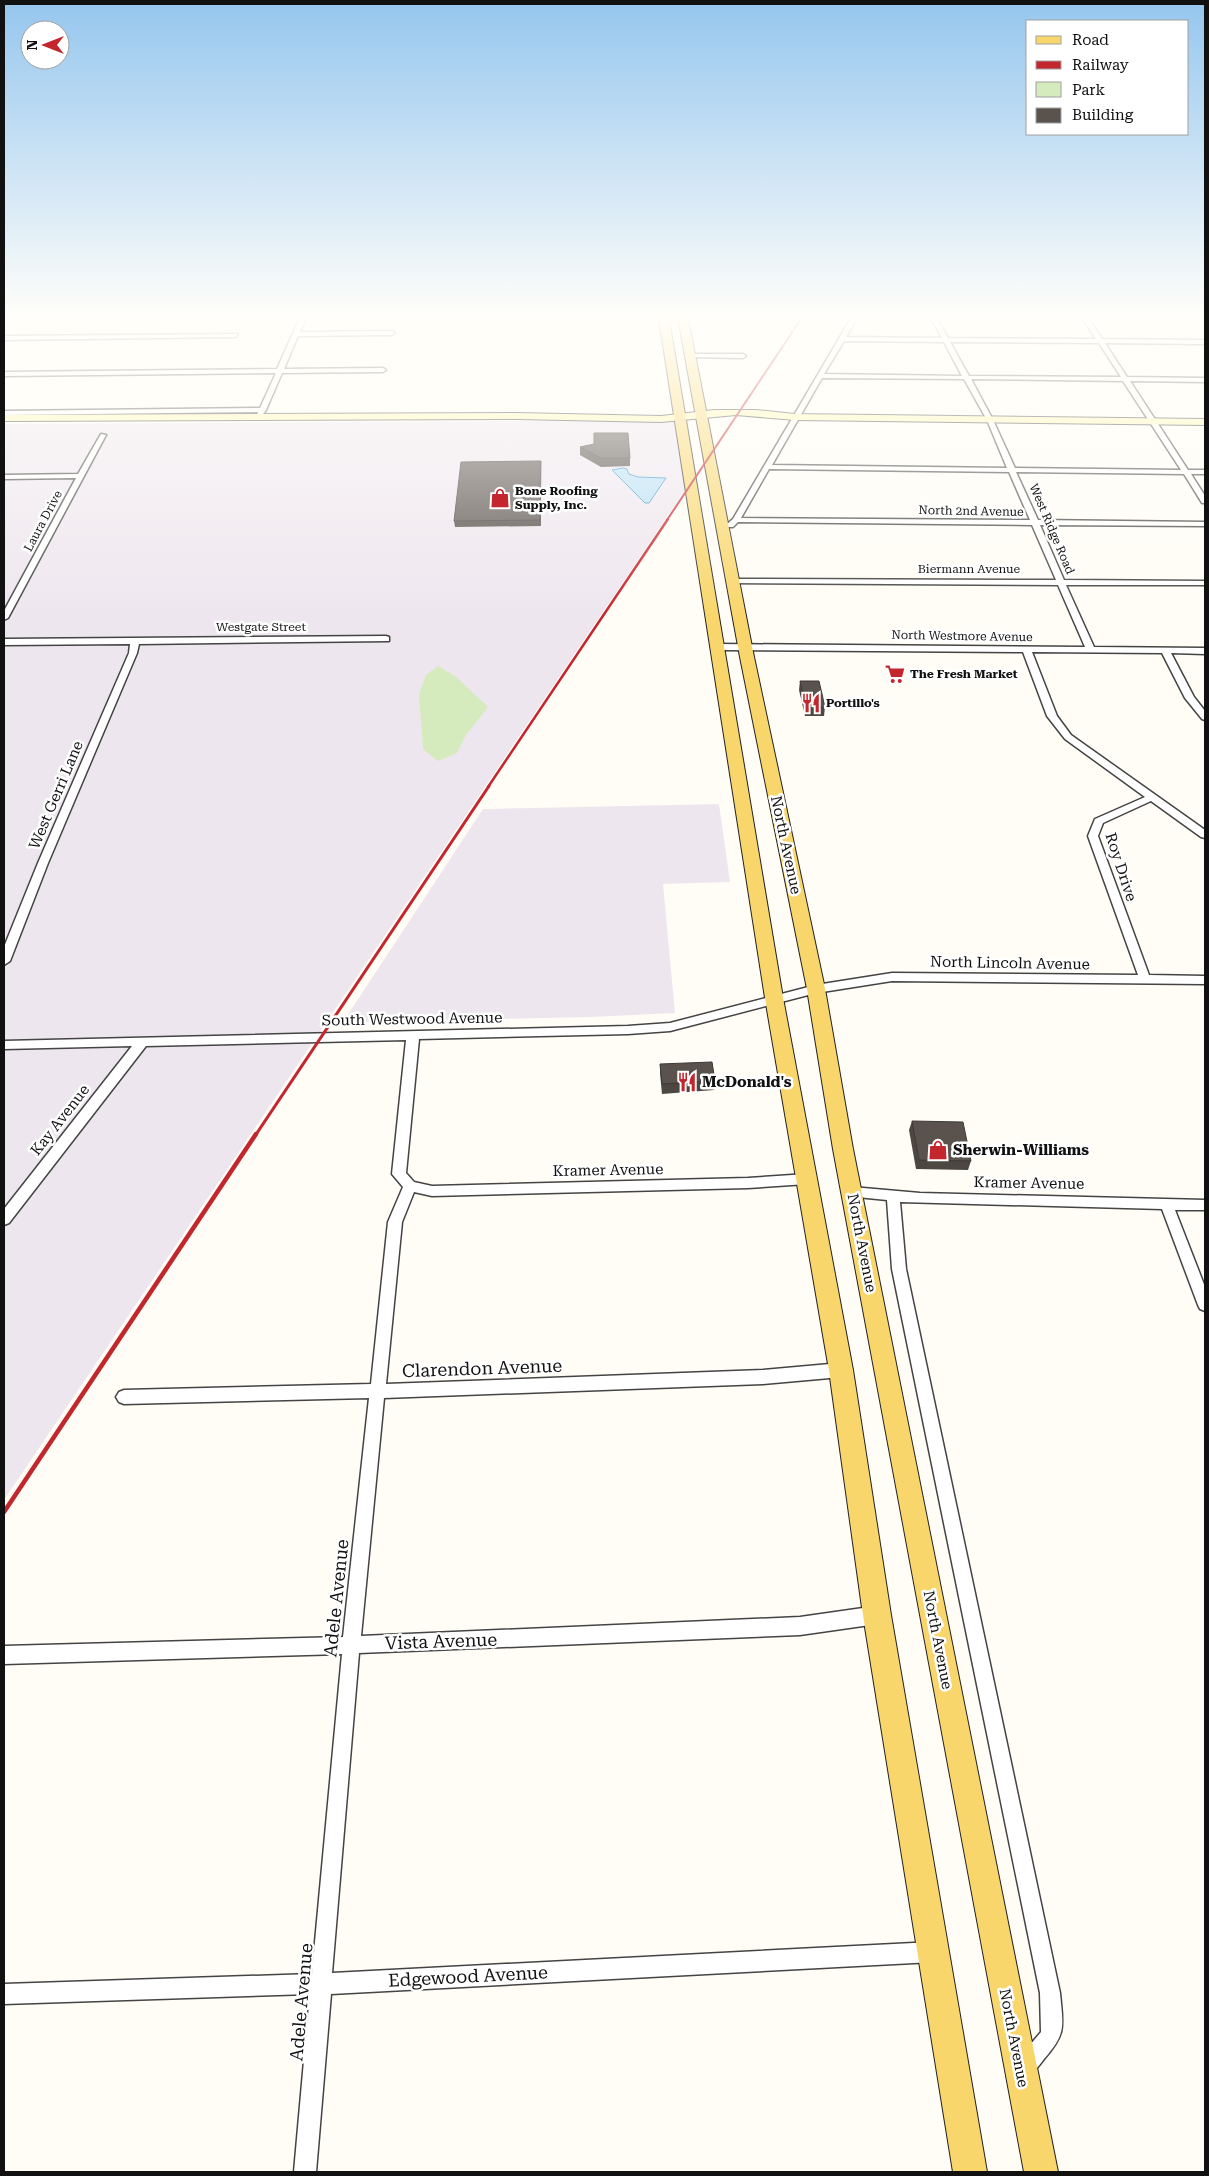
<svg xmlns="http://www.w3.org/2000/svg" width="1209" height="2176" viewBox="0 0 1209 2176" font-family="'Roboto Serif',serif">
<rect width="100%" height="100%" fill="#fffdf5"/>
<g fill="#eee6ef">
<polygon points="679,420 688,486 4,1500 4,424"/>
<polygon points="719,804 730,882 663,884 675,1013 592,1017 343,1022 483,809"/>
</g>
<polygon fill="#d5ebbd" points="438,666 455,676 488,707 466,735 457,753 438,761 423,749 419,694 426,675"/>
<polygon fill="#b9e0f7" stroke="#3f96cf" points="623,468 627,469 629,474 638,477 666,478 649,503 645,503 612,470"/>
<g fill="none" stroke-linecap="round" stroke-linejoin="round">
<defs>
<g id="street">
<polygon points="302,313 308,313 300,332 392,331 395,333 392,335 298,336 284,369 383,368 386,370 383,372 282,373 266,410 260,418 257,416 258,412 4,415 4,411 260,408 276,373 4,376 4,372 277,369"/>
<polygon points="720,313 788,313 789,314 786,316"/>
<path d="M854 313H860L846 337 942 338 928 313H934L948 338 1096 339 1079 313H1085L1102 339 1205 340V344L1105 343 1127 377 1205 378V382L1130 381 1188 470H1205V474H1191L1205 496V503H1202L1184 474 1016 472 1038 520 1205 522V526L1040 525 1064 580 1205 581V585H1066L1094 647 1205 648V654L1171 653 1194 697 1205 711V720L1202 719 1185 698 1162 653 1032 652 1057 716 1071 735 1205 830V838L1201 837 1151 801 1103 823 1098 836 1149 975 1205 976V984L892 981 816 993 670 1031 628 1034 419 1039 406 1173 414 1182 432 1186 748 1178 807 1174 812 1175 814 1179 812 1183 807 1184 748 1188 432 1196 414 1192 402 1222 386 1384 763 1370 841 1363 846 1365 848 1370 846 1375 841 1377 763 1384 384 1398 361 1636 800 1617 877 1606 883 1609 886 1615 883 1621 877 1624 800 1635 359 1653 332 1973 933 1942 940 1945 943 1952 940 1959 933 1962 331 1994 316 2172H294L310 1994 4 2004V1984L312 1974 342 1654 4 1664V1646L343 1637 369 1398 124 1404 119 1402 116 1397 119 1392 124 1390 371 1384 388 1222 403 1187 392 1174 406 1040 146 1046 9 1223 4 1225V1209L132 1046 4 1049V1041L628 1026 670 1023 816 985 892 973 1138 975 1088 836 1095 819 1145 797 1065 739 1047 716 1023 652 717 650 713 647 717 644 1085 647 1058 585 730 583V579H733L1056 580 1032 525 738 522 733 527H727L726 525 733 519ZM844 341 944 342 962 376 824 374ZM950 342 1099 343 1121 377 969 376ZM822 378 964 379 987 420 1007 468 772 465ZM971 379 1123 381 1181 470 1015 468 993 420ZM769 469 1009 472 1030 520 741 518Z"/>
<polygon points="238,334 236,337 4,340 4,336"/>
<polygon points="689,354 743,354 746,356 743,358 687,357"/>
<polygon points="101,434 106,435 8,618 4,620 4,611 76,478 4,479 4,475 78,474"/>
<polygon points="386,636 389,637 389,641 139,644 137,653 48,863 10,961 4,965 4,947 38,863 129,653 130,644 4,645 4,639"/>
<path d="M852 1187 920 1193 1205 1200V1210H1175L1205 1287V1311L1200 1309 1198 1305 1162 1209 900 1202 906 1269 1060 1993C1063 2026 1067 2033 1044 2059 1038 2067 1033 2074 1024 2077L1017 2074 1014 2067 1017 2060 1041 2032 1040 1993 892 1269 887 1200 847 1196 845 1192 847 1188Z"/>
</g>
<polygon id="secondary" points="714,410 756,410 795,414 1205,419 1205,425 795,420 736,415 661,422 517,419 4,421 4,415 517,413 661,416"/>
<g id="primary">
<polygon points="658,313 668,313 783,998 853,1370 891,1615 987,2172 953,2172 863,1615 829,1370 765,998"/>
<polygon points="677,313 687,313 754,657 825,989 853,1149 1058,2172 1024,2172 833,1149 807,989 740,657"/>
</g>
</defs>
<use href="#street" stroke="#444" stroke-width="3"/>
<use href="#secondary" stroke="#333" stroke-width="2"/>
<use href="#primary" stroke="#222" stroke-width="2"/>
<use href="#street" fill="#fff" fill-rule="evenodd"/>
<use href="#secondary" fill="#fff6b0" fill-rule="evenodd"/>
<use href="#primary" fill="#f9d66b" fill-rule="evenodd"/>
<polyline stroke="#c4262e" stroke-width="2" points="667,520 805,313"/>
<polyline stroke="#c4262e" stroke-width="2.5" points="488,787 668,519"/>
<polyline stroke="#c4262e" stroke-width="3" points="255,1136 489,786"/>
<polyline stroke="#c4262e" stroke-width="4.5" points="4,1512 256,1134"/>
</g>
<g fill="#4d4742">
<polygon points="580,447 630,458 630,466 601,467 580,455"/>
<polygon points="541,461 541,526 455,527 454,521"/>
<polygon points="800,681 825,707 824,716 805,716 799,690"/>
<polygon points="660,1064 715,1081 714,1090 662,1094 660,1073"/>
<polygon points="912,1121 971,1161 968,1170 916,1169 909,1130"/>
</g>
<g fill="#5a524d" stroke="#3f3936">
<polygon points="594,433 628,433 630,458 601,458 580,447 594,444"/>
<polygon points="541,461 540,520 454,521 461,462"/>
<polygon points="800,681 819,681 825,707 806,707"/>
<polygon points="712,1062 715,1081 662,1084 660,1064"/>
<polygon points="912,1121 963,1122 971,1161 919,1160"/>
</g>
<linearGradient id="sky" x2="0" y2="1"><stop stop-color="#95c6ee"/><stop offset="0.51" stop-color="#fffefa"/><stop offset="1" stop-color="#fffefa" stop-opacity="0"/></linearGradient>
<rect width="1209" height="618" fill="url(#sky)"/>
<defs>
<symbol id="shop-bare" viewBox="-9 -9 18 18"><path d="M-5-2.5h2.3a2.7 3.5 0 0 1 5.4 0H5L5.5 6h-11ZM-1.5-2.5h3a1.5 2.3 0 0 0-3 0Z" fill="#c4262e" stroke="#fff" stroke-width="2.5" paint-order="stroke"/></symbol>
<symbol id="supermarket-bare" viewBox="-9 -9 18 18"><path d="M-6-5.5h2.5l.6 2H6L4.5 2H-2.5L-4.4-4H-6ZM-1.5 3.2a1.3 1.3 0 1 0 .1 0ZM3 3.2a1.3 1.3 0 1 0 .1 0Z" fill="#c4262e" stroke="#fff" stroke-width="2.5" paint-order="stroke"/></symbol>
<symbol id="restaurant-bare" viewBox="-9 -9 18 18"><path d="M-5-6h1v4h1v-4h1v4h1v-4h1v5L-1.5 .5V6h-2V.5L-5-1ZM5-6V6H3V1.5H1.5Q1.5-4 5-6Z" fill="#c4262e" stroke="#fff" stroke-width="2.5" paint-order="stroke"/></symbol>
</defs>
<g fill-rule="evenodd">
<use href="#shop-bare" x="486" y="484" width="28" height="28"/>
<use href="#supermarket-bare" x="881" y="660" width="28" height="28"/>
<use href="#restaurant-bare" x="797" y="689" width="28" height="28"/>
<use href="#restaurant-bare" x="673" y="1068" width="28" height="28"/>
<use href="#shop-bare" x="924" y="1136" width="28" height="28"/>
</g>
<g text-anchor="middle" dominant-baseline="central" stroke-width="5" stroke-linejoin="round" paint-order="stroke">
<g font-size="12" font-weight="bold" fill="#111" stroke="#fff" text-anchor="start">
<text x="515" y="491">Bone Roofing<tspan x="515" dy="14">Supply, Inc.</tspan></text>
<text x="910" y="674">The Fresh Market</text>
<text x="826" y="703">Portillo's</text>
</g>
<g font-size="12" fill="#111" stroke="#fff">
<text transform="translate(971 511) rotate(1)">North 2nd Avenue</text>
<text transform="translate(43 521) rotate(-62)">Laura Drive</text>
<text transform="translate(1052 529) rotate(67)">West Ridge Road</text>
<text x="969" y="569">Biermann Avenue</text>
<text x="261" y="627">Westgate Street</text>
<text transform="translate(962 636) rotate(1)">North Westmore Avenue</text>
</g>
<g font-size="15" fill="#111" stroke="#fff">
<text transform="translate(56 795) rotate(-67)">West Gerri Lane</text>
<text transform="translate(786 845) rotate(78)">North Avenue</text>
<text transform="translate(1121 867) rotate(72)">Roy Drive</text>
<text transform="translate(1010 963) rotate(1)">North Lincoln Avenue</text>
<text transform="translate(412 1019) rotate(-1)">South Westwood Avenue</text>
<text transform="translate(60 1120) rotate(-52)">Kay Avenue</text>
<text transform="translate(608 1170) rotate(-1)">Kramer Avenue</text>
<text transform="translate(1029 1183) rotate(1)">Kramer Avenue</text>
<text transform="translate(862 1243) rotate(79)">North Avenue</text>
<text transform="translate(938 1640) rotate(79)">North Avenue</text>
<text transform="translate(1014 2038) rotate(79)">North Avenue</text>
</g>
<g font-size="15" font-weight="bold" fill="#111" stroke="#fff" text-anchor="start">
<text x="702" y="1082">McDonald's</text>
<text x="953" y="1150">Sherwin-Williams</text>
</g>
<g font-size="18" fill="#111" stroke="#fff">
<text transform="translate(482 1368) rotate(-2)">Clarendon Avenue</text>
<text transform="translate(336 1598) rotate(-84)">Adele Avenue</text>
<text transform="translate(441 1641) rotate(-2)">Vista Avenue</text>
<text transform="translate(468 1976) rotate(-3)">Edgewood Avenue</text>
<text transform="translate(301 2002) rotate(-85)">Adele Avenue</text>
</g>
</g>
<rect width="1209" height="2176" fill="none" stroke="#111111" stroke-width="10"/>
<rect x="1026" y="20" width="162" height="115" fill="#ffffff" stroke="#a0a0a0"/>
<rect x="1036" y="36" width="25" height="8" fill="#f9d66b" stroke="#a0a0a0"/>
<text x="1072" y="45" font-size="15" fill="#111111">Road</text>
<rect x="1036" y="61" width="25" height="8" fill="#c4262e" stroke="#a0a0a0"/>
<text x="1072" y="70" font-size="15" fill="#111111">Railway</text>
<rect x="1036" y="82" width="25" height="15" fill="#d5ebbd" stroke="#a0a0a0"/>
<text x="1072" y="95" font-size="15" fill="#111111">Park</text>
<rect x="1036" y="108" width="25" height="15" fill="#5a524d" stroke="#a0a0a0"/>
<text x="1072" y="120" font-size="15" fill="#111111">Building</text>
<g transform="translate(45 45) rotate(270)"><circle r="24" fill="#ffffff" stroke="#a0a0a0"/>
<path d="M0-4L9 19L0 12L-9 19Z" fill="#c4262e"/>
<text y="-8" font-size="14" font-weight="bold" text-anchor="middle" fill="#111111">N</text>
</g>
</svg>
